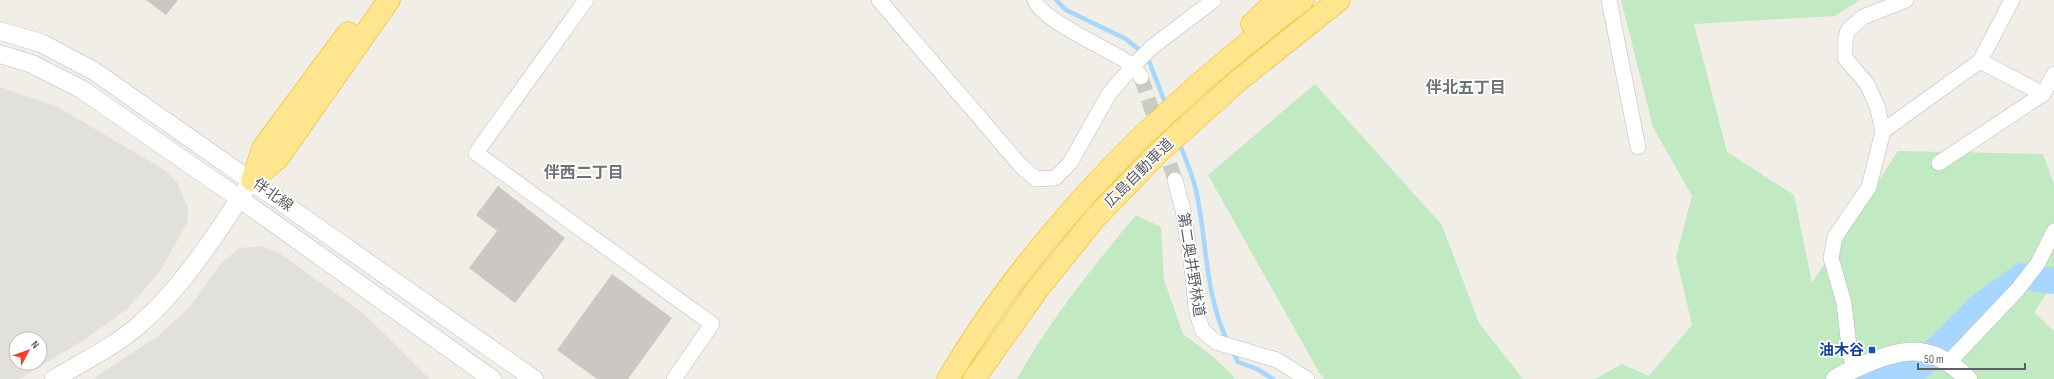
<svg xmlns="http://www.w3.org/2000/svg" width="2054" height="379" viewBox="0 0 2054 379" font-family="'Sofia Sans Condensed','Noto Sans JP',sans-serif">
<rect width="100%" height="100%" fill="#f0eee6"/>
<g fill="#e1e0da" fill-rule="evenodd">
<path d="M0 87 56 106 163 169 177 182 188 208 187 223 160 271 128 308 87 338 19 379H0ZM16 339H40V363H16Z"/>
<polygon points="261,246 279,253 364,314 430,379 93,379 158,336 189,308 223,261 240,248"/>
</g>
<g fill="#c1e9c2">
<polygon points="1621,0 1860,0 1835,16 1694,24 1727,152 1794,195 1812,283 1898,151 2043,154 2054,184 2054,283 2034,312 2054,331 2054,379 1595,379 1622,364 1649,376 1692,325 1676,257 1692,196 1653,127"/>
<polygon points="1315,84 1442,225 1479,323 1523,379 1325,379 1320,374 1208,175"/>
<path d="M1136 215 1161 227 1164 280 1183 334 1212 356 1236 379H1017C1050 320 1093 267 1136 215Z"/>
</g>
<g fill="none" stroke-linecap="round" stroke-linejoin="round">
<g stroke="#a7d6ff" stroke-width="4.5">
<polyline points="1056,0 1066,10 1126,39 1147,56 1166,105"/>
<path d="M1179 142C1185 159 1194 177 1197 195 1207 243 1205 296 1228 342"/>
<polyline points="1232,350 1238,362 1257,369 1273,379"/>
</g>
<polyline stroke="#a7d6ff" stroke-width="26" points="1867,379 1917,369 1980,306 2022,276 2050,281 2054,280"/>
</g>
<g fill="#cbc8c3">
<polygon points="146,0 178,0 166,15"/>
<polygon points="498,186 565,238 515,303 469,268 497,231 476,215"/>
<polygon points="612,274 672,318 628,379 597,379 557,350"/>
</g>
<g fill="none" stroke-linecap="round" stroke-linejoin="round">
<polyline stroke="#cbcbc6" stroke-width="15" stroke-dasharray="15 8" stroke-linecap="butt" points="1141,77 1175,180"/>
<defs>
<g id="minor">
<polyline points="586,0 476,153 712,324 674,379"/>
<polyline points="879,0 1020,165 1036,179 1055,178 1070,163 1109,94 1133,66 1152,47 1214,0"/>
<path d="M1035 0C1038 17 1104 48 1121 58L1133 66 1141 77"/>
<polyline points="1609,0 1638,147"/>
<polyline points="1980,61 2043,94"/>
<polyline points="1883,131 1980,61 2012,0"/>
<polyline points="1939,163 2043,94 2054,74"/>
<polyline points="1175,180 1183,210 1192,268 1196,308 1202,330 1216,342 1277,360 1307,379"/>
<polyline points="1949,362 2018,289 2038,263 2054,231"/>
<polyline points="1855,368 1850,355 1844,303 1831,258 1835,237 1869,187 1883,131 1877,106 1867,84 1845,58 1845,41 1848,30 1863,17 1906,0"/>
</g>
<g id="tertiary">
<polyline points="0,31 41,43 94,71 534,379"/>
<polyline points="0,54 32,64 81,89 240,199 492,379"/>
<path d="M54 379C82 362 114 347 139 325 181 289 215 236 246 189"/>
<path d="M1835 379 1841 375C1890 353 1924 334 1968 379"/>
</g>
<g id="motorway">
<polyline points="1252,24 1277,0"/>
<polyline points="253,179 263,148 348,33"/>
<polyline points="252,180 278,158 389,0"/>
<path d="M948 379C1037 229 1164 104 1303 0"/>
<polyline points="974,379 1037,290 1095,218 1160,151 1239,80 1339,0"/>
</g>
</defs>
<use href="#minor" stroke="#b8bbc0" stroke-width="16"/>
<use href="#tertiary" stroke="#b8bbc0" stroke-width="19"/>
<use href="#motorway" stroke="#f6b000" stroke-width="23"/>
<use href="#minor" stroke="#fff" stroke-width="15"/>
<use href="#tertiary" stroke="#fff" stroke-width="18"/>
<use href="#motorway" stroke="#ffe68e" stroke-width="22"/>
</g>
<rect fill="#1a4fb4" stroke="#fff" stroke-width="1.5" x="1868" y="346" width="8" height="8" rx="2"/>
<g text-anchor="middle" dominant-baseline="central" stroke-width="3.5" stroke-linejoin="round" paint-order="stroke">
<g font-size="15" fill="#5d6167" stroke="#fff">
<text transform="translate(1139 173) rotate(-45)">広島自動車道</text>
<text transform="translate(273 195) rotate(35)">伴北線</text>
<text transform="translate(1191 265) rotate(81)">第二奥井野林道</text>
</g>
<g font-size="15" font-weight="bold" fill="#164399" stroke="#fff" text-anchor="end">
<text x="1864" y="350">油木谷</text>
</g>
<g font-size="16" font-weight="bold" fill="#6e7379" stroke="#fff">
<text x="1466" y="88">伴北五丁目</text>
<text x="584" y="173">伴西二丁目</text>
</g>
</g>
<g transform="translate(28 351) rotate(49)"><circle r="19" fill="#ffffff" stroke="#bec0c2"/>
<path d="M0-3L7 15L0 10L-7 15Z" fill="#f1402b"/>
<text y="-6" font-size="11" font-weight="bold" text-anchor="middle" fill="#5d6167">N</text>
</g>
<path d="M1918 363v6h107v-6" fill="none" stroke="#5d6167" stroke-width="2"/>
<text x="1924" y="363" font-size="12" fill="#5d6167" stroke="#ffffff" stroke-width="3" paint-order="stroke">50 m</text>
</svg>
